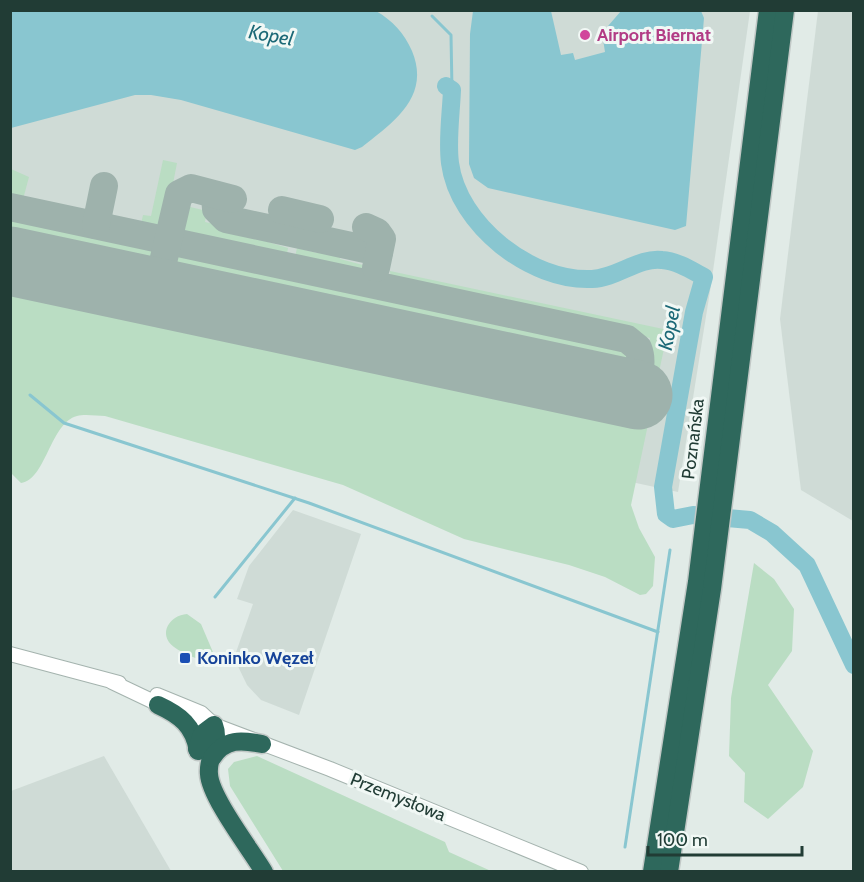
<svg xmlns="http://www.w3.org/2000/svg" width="864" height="882" viewBox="0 0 864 882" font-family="Cabin,sans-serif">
<rect width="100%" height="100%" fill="#e1ebe7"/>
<g fill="#cfdbd6">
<polygon points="11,11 750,11 711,285 678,492 11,349"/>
<polygon points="818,11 853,11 853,521 801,490 780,319"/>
<polygon points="293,510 361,534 299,715 261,700 247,685 234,658 253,604 237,599 249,566"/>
<polygon points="104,756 171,871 11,871 11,791"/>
</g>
<g fill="#baddc3">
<polygon points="163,160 177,163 166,220 162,220 165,222 164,229 158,232 145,229 141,224 143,215 151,216"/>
<polygon points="11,169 29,177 22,203 11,201"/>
<polygon points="186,206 207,211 205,222 268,236 268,242 288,248 287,254 281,259 179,237 176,232 180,210"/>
<polygon points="11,213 155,244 159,250 155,271 147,276 11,247"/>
<polygon points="319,247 366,257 364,261 341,256 340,259 363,265 358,276 297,262 295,257 297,248 317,253"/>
<polygon points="177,249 625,345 634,359 631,372 622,378 172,281 167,273 171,252"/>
<polygon points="390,271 668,330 656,386 643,374 650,338 391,283"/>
<path d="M11 276 650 415 631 505 639 528 655 557 653 586 646 594 640 595 605 577 569 565 464 539 343 485 105 416C97 416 85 414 77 416 50 423 46 480 21 483L11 473Z"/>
<polygon points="754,563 774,579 794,609 792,651 768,685 813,751 803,787 768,819 744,802 745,773 729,756 731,698"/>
<path d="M187 614 201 624 218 664C206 663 183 654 174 647 157 634 170 615 187 614Z"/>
<polygon points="257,756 445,842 449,852 491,871 283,871 230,786 228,769 234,762"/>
</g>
<g fill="#89c6d0">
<path d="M10 11H376C393 21 404 33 412 51 431 97 393 122 362 147L355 150 181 100 151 95H135L11 128Z"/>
<polygon points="473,11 551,11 561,55 573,53 575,60 605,52 602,33 621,11 701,11 704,18 686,226 675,230 488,188 474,178 469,164 470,34"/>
</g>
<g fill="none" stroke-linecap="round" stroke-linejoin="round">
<g stroke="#89c6d0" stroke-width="3">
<polyline points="432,16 451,35 452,90"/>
<polyline points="30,395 64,423 309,503 658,632"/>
<polyline points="215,597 295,498"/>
<polyline points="625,847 670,550"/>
</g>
<path stroke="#89c6d0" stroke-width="18" d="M446 86 452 90C451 114 447 140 450 163 458 225 531 282 592 279 617 278 639 257 662 260 677 261 691 270 704 277L694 312 663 487 666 514 673 519 693 515 750 520 772 533 807 565 854 665"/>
<g stroke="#9eb2ac" stroke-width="28">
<polyline points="215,195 216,209 226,219 379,252"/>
<path d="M10 207 627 339 638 348C645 365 637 391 617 390"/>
<polyline points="282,210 320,219"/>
<polyline points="96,225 104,186"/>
<polyline points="366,227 377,232 382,239 376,268"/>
<polyline points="156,292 179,194 191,188 233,199"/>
</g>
<polyline stroke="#9eb2ac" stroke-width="69" points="10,261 638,395"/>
<defs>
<g id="tertiary">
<polyline points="10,654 119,683"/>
<polyline points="112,682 194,721 214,725 330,769 581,872"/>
<polyline points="157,695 201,713 214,725"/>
</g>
<g id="motorway">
<path d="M158 705C180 715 194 726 198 751"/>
<path d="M197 749 202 734 214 725C221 743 207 756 209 774 210 797 251 850 264 872"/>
<path d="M212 758C225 738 242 740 262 744"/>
<polyline points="652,872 697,582 768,10"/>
<polyline points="669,872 712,589 785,10"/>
</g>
</defs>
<use href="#tertiary" stroke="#a4b3ae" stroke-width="16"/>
<use href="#motorway" stroke="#c1c8c6" stroke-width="21"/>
<use href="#tertiary" stroke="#fff" stroke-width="14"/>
<use href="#motorway" stroke="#2e685c" stroke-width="18"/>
</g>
<circle fill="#d1479c" stroke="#f1f8f5" stroke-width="2" cx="585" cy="35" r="6"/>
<rect fill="#1a4fb4" stroke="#f1f8f5" stroke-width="2" x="179" y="652" width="12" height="12" rx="3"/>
<g text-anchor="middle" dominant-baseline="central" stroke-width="6" stroke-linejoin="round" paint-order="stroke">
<g font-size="18" font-weight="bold" fill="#b23c85" stroke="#f1f8f5" text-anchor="start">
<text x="597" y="35">Airport Biernat</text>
</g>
<g font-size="18" fill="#213c35" stroke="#f1f8f5">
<text transform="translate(693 439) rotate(-83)">Poznańska</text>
<text transform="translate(398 797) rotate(22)">Przemysłowa</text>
</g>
<g font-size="18" font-weight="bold" fill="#164399" stroke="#f1f8f5" text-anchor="start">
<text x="197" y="658">Koninko Węzeł</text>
</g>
<g font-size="20" font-style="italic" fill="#1c6977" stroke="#f1f8f5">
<text transform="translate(271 35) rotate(10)">Kopel</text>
<text transform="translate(669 328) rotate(-79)">Kopel</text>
</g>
</g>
<rect width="864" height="882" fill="none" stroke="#213c35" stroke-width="24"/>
<path d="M648 846v9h154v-9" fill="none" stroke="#213c35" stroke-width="3"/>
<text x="657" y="846" font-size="18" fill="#213c35" stroke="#f1f8f5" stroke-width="4.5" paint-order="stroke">100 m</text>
</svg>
